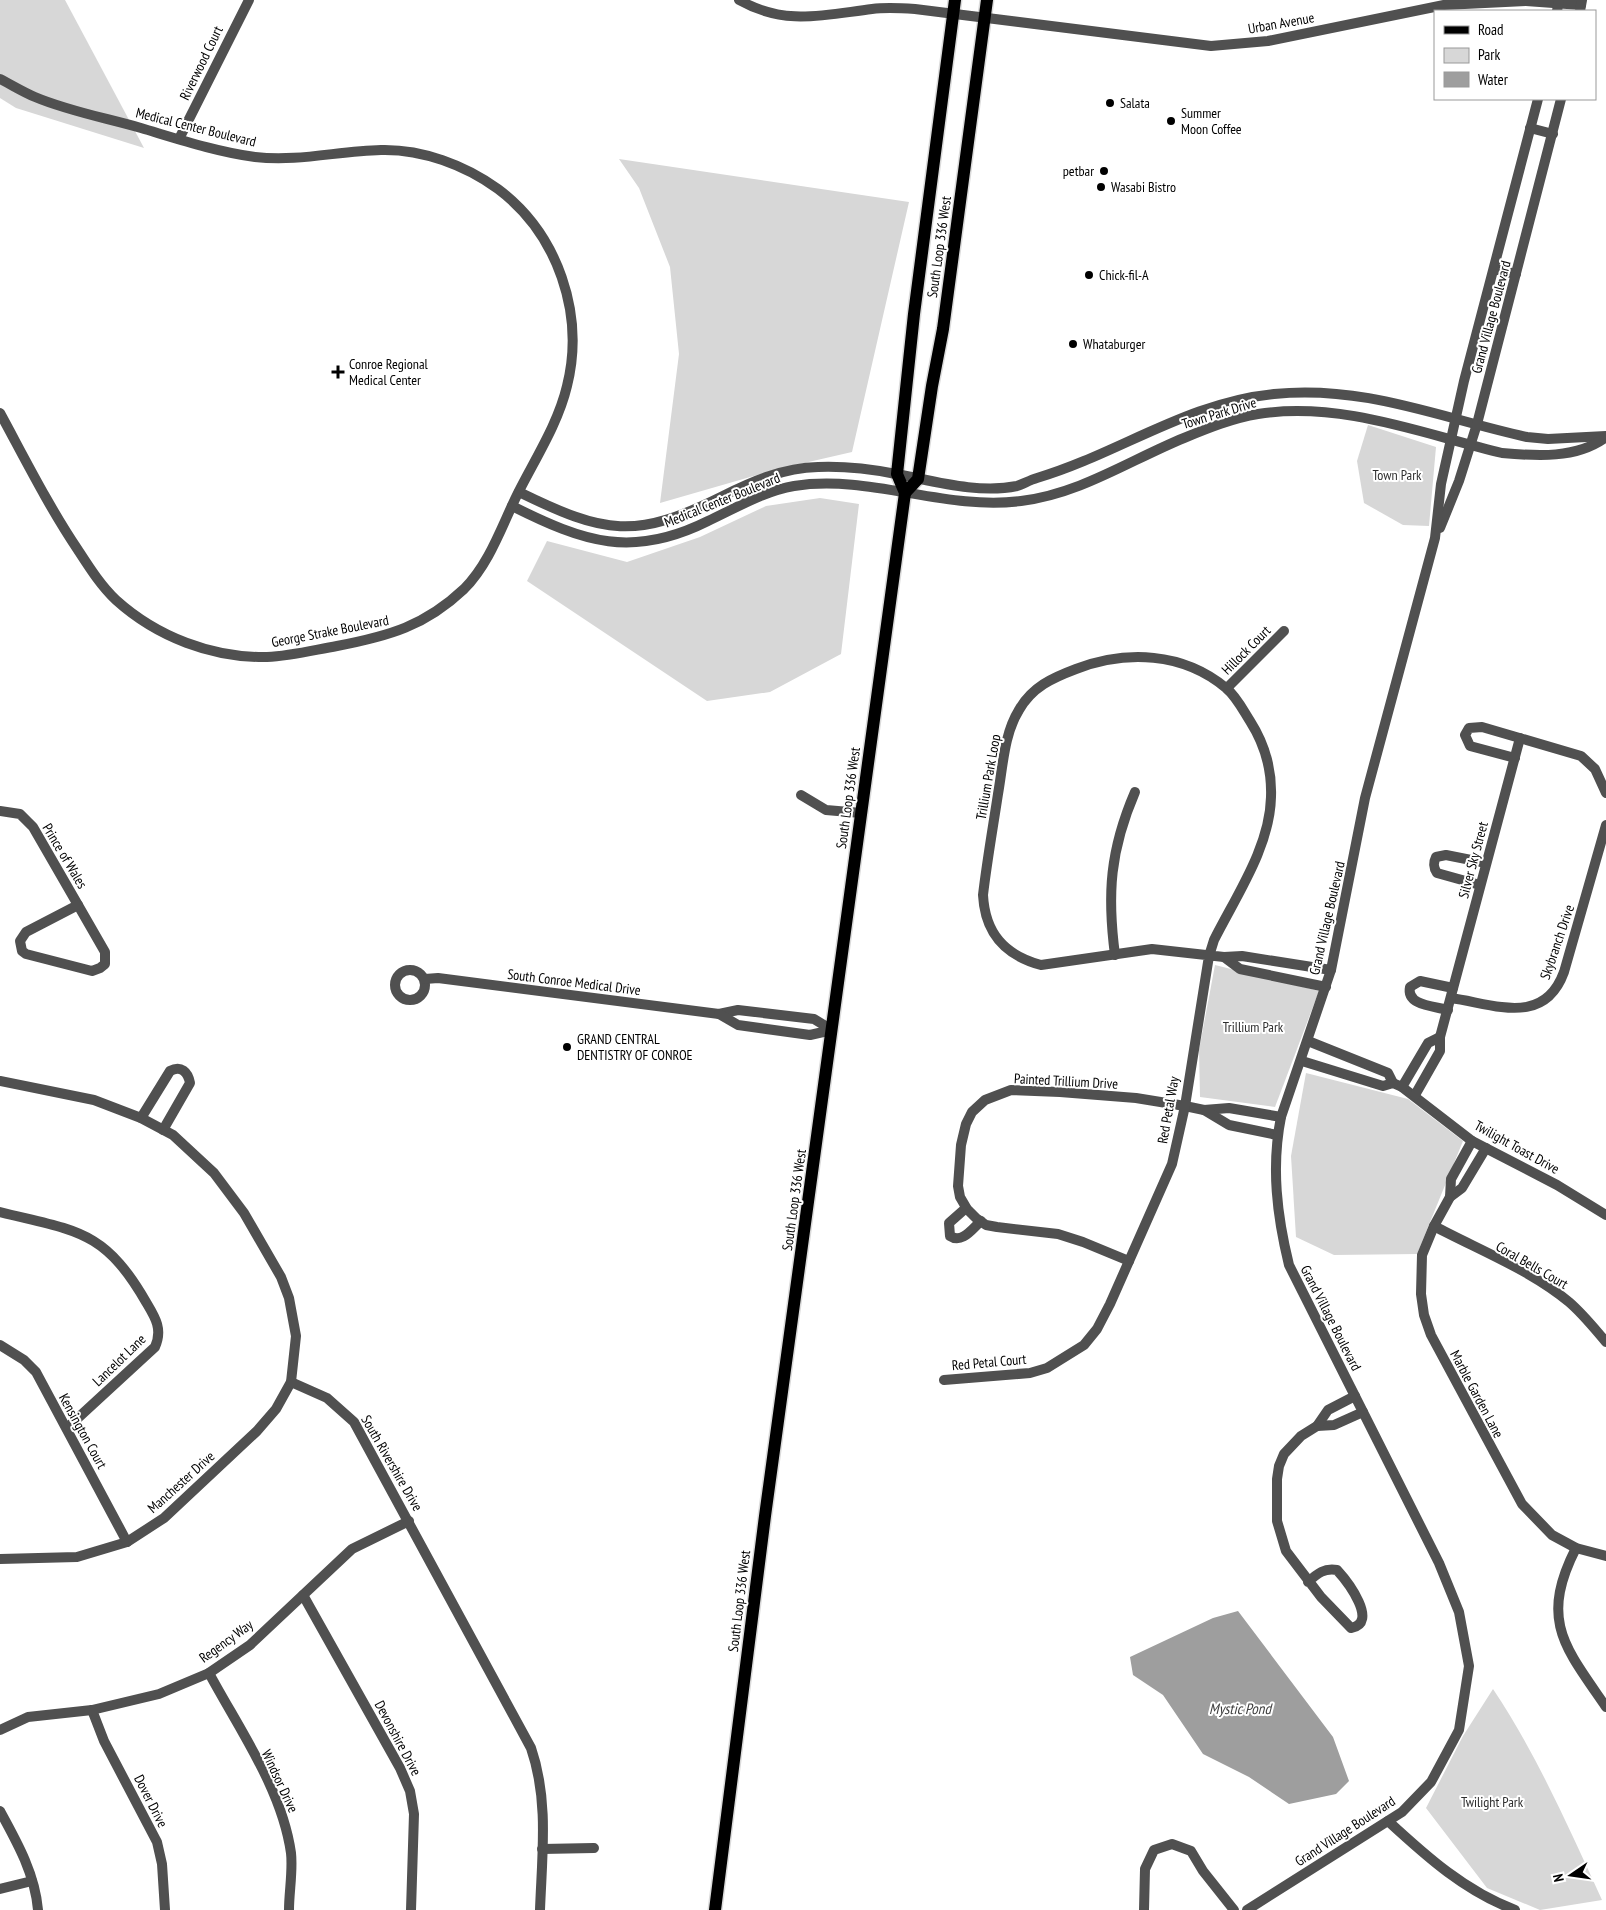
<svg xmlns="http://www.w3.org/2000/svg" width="1606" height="1910" viewBox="0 0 1606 1910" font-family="'PT Sans Narrow',sans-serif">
<rect width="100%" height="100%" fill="#fff"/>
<g fill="#d7d7d7">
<polygon points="0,0 65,0 144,148 16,108 0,98"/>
<polygon points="619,159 909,202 852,452 778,469 660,503 679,354 670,267 639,188"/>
<polygon points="1368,425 1436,447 1429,526 1403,525 1364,503 1357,461"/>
<polygon points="820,498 859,504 841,654 770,692 707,701 527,581 547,541 627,562 700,537 766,506"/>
<polygon points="1215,965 1319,991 1275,1107 1200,1097 1199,1050"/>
<polygon points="1306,1073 1408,1099 1463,1141 1417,1254 1334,1255 1296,1237 1291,1156"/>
<path d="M1493 1689C1537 1755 1569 1828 1602 1900L1540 1910 1487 1888 1426 1808 1463 1736Z"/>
</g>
<polygon fill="#9e9e9e" points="1238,1611 1333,1737 1349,1781 1336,1794 1289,1804 1249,1777 1203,1754 1163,1695 1133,1675 1130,1657 1213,1618"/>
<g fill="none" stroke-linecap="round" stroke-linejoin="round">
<defs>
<g id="primary">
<polyline points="905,493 918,479 932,386 943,329 987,0"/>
<polyline points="715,1910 765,1516 905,493 897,474 914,314 955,0"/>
</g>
</defs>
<use href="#primary" stroke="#dbdbdb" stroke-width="15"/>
<g stroke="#505050" stroke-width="10">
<path d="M739 0C785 26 823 15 872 9 886 7 901 8 915 9L1211 46 1268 41 1444 5 1526 1 1581 5"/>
<path d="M0 79C12 85 23 92 35 97 68 111 106 118 141 128 178 139 217 152 255 157 298 162 338 151 381 150 422 149 465 165 498 189 558 234 585 314 567 386 558 424 535 459 518 493 502 525 490 563 464 589 425 626 389 636 337 646 314 650 291 656 267 657 212 658 157 637 116 600 101 586 89 567 78 550 49 507 25 459 0 413"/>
<polyline points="179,139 249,0"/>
<path d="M519 492C605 534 635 540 723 496 753 481 783 468 818 467 844 466 871 469 896 474 934 481 978 494 1017 486 1023 484 1030 480 1037 478 1118 454 1188 402 1274 394 1366 385 1440 418 1527 437L1548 439 1606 436"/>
<path d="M512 506C584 542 632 559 708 521 736 508 764 491 794 486 870 474 945 511 1021 501 1080 494 1130 460 1184 438 1208 428 1233 418 1258 414 1342 401 1423 434 1502 453 1536 456 1577 459 1606 437"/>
<polyline points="1227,688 1284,631"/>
<polyline points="1515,758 1470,746 1465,735 1469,728 1482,727 1581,756 1595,769 1606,793"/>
<polyline points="801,795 826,810 861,813"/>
<polyline points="0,811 20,814 33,827 78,905"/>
<path d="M1480 885 1437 873C1433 867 1433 863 1436 857L1446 855 1486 863"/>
<polygon points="78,905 105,952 105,964 100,968 92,971 26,954 22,951 20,941 26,932"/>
<path d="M1115 955C1107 894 1110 850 1135 792"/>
<polyline points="1224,957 1240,969 1326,987"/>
<circle cx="410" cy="985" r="15"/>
<polyline points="425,979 438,978 719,1014 738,1010 814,1019 832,1030"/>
<path d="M1451 998C1494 1004 1544 1027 1564 972L1606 825"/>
<path d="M1448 1010C1435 1006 1406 1006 1410 987L1420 981 1453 988"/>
<polyline points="719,1014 738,1025 810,1035 832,1030"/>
<polyline points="1308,1041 1388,1073 1393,1083"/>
<polyline points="1302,1061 1383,1086 1393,1083 1402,1087 1472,1141 1557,1185 1606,1215"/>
<polyline points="0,1081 94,1100 141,1118 173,1135 214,1173 244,1213 281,1277 289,1298 296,1336 291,1382 276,1409 257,1431 164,1518 127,1542 77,1557 0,1559"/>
<polyline points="1402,1087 1428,1043 1440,1037"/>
<polyline points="1415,1095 1440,1051 1440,1037 1520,738"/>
<polyline points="1204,1110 1229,1108 1281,1117"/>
<path d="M141 1118 170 1071C181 1065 188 1072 190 1083L163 1130"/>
<polyline points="1486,1148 1462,1188 1450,1197 1434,1226 1422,1255 1421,1294 1424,1315 1431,1335 1522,1504 1552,1535 1576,1548 1606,1556"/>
<polyline points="1450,1197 1451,1179 1472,1141"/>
<path d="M966 1208 949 1223 950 1236C962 1244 972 1229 981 1221"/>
<path d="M0 1212C76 1231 104 1229 146 1302 155 1317 163 1329 155 1347L67 1428"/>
<path d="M1434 1226C1477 1249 1531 1270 1569 1302 1583 1314 1594 1328 1606 1342"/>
<polyline points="1129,1261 1083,1242 1058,1234 997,1227 986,1225 976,1218 967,1209 960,1197 958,1186 961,1145 966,1124 972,1112 985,1100 1011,1090 1060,1092 1136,1098 1185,1106 1204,1110 1229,1125 1277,1135"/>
<polyline points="0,1345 24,1360 36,1372 127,1542"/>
<path d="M944 1380 1030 1373 1047 1368 1084 1345 1097 1329 1110 1304 1172 1164 1185 1106 1209 956 1214 940C1236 896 1270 847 1271 797 1272 770 1264 743 1250 721 1243 710 1236 696 1226 688 1183 652 1126 650 1076 669 1052 678 1032 687 1019 710 1004 734 1003 766 998 794 993 827 987 861 983 895 985 933 1004 955 1041 965L1152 949 1224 957 1242 956 1331 970"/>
<path d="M291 1382 327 1398 354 1422 531 1748C549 1800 542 1855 540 1910"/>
<polyline points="1317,1426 1334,1425 1363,1412"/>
<path d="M1576 1548C1539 1621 1565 1647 1606 1707"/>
<path d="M1308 1582C1318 1573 1324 1568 1337 1570 1348 1582 1379 1623 1351 1628L1321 1597 1286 1551 1277 1521V1479L1279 1466 1284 1454 1301 1436 1317 1426 1328 1410 1355 1396"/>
<polyline points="303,1595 400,1768 410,1791 414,1814 411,1910"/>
<path d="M209 1673C239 1729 282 1789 291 1853 293 1871 289 1892 289 1910"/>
<polyline points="92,1710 104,1741 157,1842 162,1864 165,1910"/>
<polyline points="0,1730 28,1717 92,1710 159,1694 209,1673 250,1645 352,1549 409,1521"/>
<path d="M0 1811C17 1842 35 1874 38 1910"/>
<path d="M1388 1821C1427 1857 1465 1891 1515 1910"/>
<polyline points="542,1849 594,1848"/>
<polyline points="0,1889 32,1881"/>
<polyline points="1144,1910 1145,1869 1154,1850 1172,1844 1191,1851 1203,1871 1234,1910"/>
</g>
<g stroke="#505050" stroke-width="10">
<polyline points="1557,11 1559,0"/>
<polyline points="1580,11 1582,0"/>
<polyline points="1530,128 1553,134"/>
<polyline points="1494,269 1516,274"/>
<polyline points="1440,528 1459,481 1477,424 1561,99"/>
<path d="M1247 1910 1402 1812 1431 1782 1459 1730 1469 1666 1459 1612 1439 1563 1289 1265C1277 1216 1271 1167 1281 1117L1331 970 1365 798 1435 538 1441 484 1464 381 1538 99"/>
</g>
<use href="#primary" stroke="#000" stroke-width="12"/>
</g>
<g fill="#000" stroke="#fff" stroke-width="2">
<circle cx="1110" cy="103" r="5"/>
<circle cx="1171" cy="121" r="5"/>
<circle cx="1104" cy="171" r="5"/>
<circle cx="1101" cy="187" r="5"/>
<circle cx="1089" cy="275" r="5"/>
<circle cx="1073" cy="344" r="5"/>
<path d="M335.5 364.5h5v5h5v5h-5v5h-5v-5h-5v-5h5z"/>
<circle cx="567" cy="1047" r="5"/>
</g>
<g text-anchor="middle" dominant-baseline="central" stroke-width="4" stroke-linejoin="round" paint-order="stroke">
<g font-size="14" fill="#000" stroke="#fff">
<text transform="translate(1281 23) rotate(-10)">Urban Avenue</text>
<text transform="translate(201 63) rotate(-64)">Riverwood Court</text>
<text transform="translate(196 127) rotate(14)">Medical Center Boulevard</text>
<text transform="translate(939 247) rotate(-82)">South Loop 336 West</text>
<text transform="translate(1491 317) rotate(-75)">Grand Village Boulevard</text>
<text transform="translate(1219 413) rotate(-17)">Town Park Drive</text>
<text transform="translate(722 500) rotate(-22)">Medical Center Boulevard</text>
<text transform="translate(330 631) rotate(-11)">George Strake Boulevard</text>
<text transform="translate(1246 650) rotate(-45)">Hillock Court</text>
<text transform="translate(988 777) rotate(-80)">Trillium Park Loop</text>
<text transform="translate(848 798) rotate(-82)">South Loop 336 West</text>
<text transform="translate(65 856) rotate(59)">Prince of Wales</text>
<text transform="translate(1473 860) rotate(-75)">Silver Sky Street</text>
<text transform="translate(1327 918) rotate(-77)">Grand Village Boulevard</text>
<text transform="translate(1557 942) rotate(-71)">Skybranch Drive</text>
<text transform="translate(574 982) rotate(7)">South Conroe Medical Drive</text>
<text transform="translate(1066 1081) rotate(3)">Painted Trillium Drive</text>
<text transform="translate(1168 1110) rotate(-80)">Red Petal Way</text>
<text transform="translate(1517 1147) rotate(29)">Twilight Toast Drive</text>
<text transform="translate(794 1200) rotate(-82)">South Loop 336 West</text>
<text transform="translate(1532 1265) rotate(30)">Coral Bells Court</text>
<text transform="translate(1331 1318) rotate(63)">Grand Village Boulevard</text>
<text transform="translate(119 1360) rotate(-44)">Lancelot Lane</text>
<text transform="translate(989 1362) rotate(-5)">Red Petal Court</text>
<text transform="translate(1477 1394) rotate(62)">Marble Garden Lane</text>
<text transform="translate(83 1431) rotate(61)">Kensington Court</text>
<text transform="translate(392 1463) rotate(60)">South Rivershire Drive</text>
<text transform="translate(181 1482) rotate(-42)">Manchester Drive</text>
<text transform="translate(739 1601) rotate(-83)">South Loop 336 West</text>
<text transform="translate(226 1641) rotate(-36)">Regency Way</text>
<text transform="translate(398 1738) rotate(62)">Devonshire Drive</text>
<text transform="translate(280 1781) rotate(65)">Windsor Drive</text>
<text transform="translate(151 1801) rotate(63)">Dover Drive</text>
<text transform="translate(1345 1831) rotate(-33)">Grand Village Boulevard</text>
</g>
<g font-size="14" fill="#000" stroke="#fff" text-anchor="start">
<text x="1120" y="103">Salata</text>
<text x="1181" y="113">Summer<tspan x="1181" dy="16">Moon Coffee</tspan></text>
<text x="1094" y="171" text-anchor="end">petbar</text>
<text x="1111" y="187">Wasabi Bistro</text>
<text x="1099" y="275">Chick-fil-A</text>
<text x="1083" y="344">Whataburger</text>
<text x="349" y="364">Conroe Regional<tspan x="349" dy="16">Medical Center</tspan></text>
<text x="577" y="1039">GRAND CENTRAL<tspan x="577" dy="16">DENTISTRY OF CONROE</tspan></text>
</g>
<g font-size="14" fill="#2e2e2e" stroke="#fff">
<text x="1397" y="475">Town Park</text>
<text x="1253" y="1027">Trillium Park</text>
<text x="1492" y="1802">Twilight Park</text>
</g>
<g font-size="15" font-style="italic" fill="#3f3f3f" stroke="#fff">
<text x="1240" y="1708">Mystic Pond</text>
</g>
</g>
<rect x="1434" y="10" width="162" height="90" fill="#ffffff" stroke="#999999"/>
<rect x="1444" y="26" width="25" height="8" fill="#000000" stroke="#999999"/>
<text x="1478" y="35" font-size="15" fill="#000000">Road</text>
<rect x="1444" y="48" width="25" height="15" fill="#d7d7d7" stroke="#999999"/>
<text x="1478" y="60" font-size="15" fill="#000000">Park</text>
<rect x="1444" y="72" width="25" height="15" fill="#9e9e9e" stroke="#999999"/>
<text x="1478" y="85" font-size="15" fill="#000000">Water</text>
<g transform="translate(1571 1875) rotate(257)" stroke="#ffffff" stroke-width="4" paint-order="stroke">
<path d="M0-4L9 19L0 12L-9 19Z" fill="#000000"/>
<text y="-8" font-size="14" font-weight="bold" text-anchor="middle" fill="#000000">N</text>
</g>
</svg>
